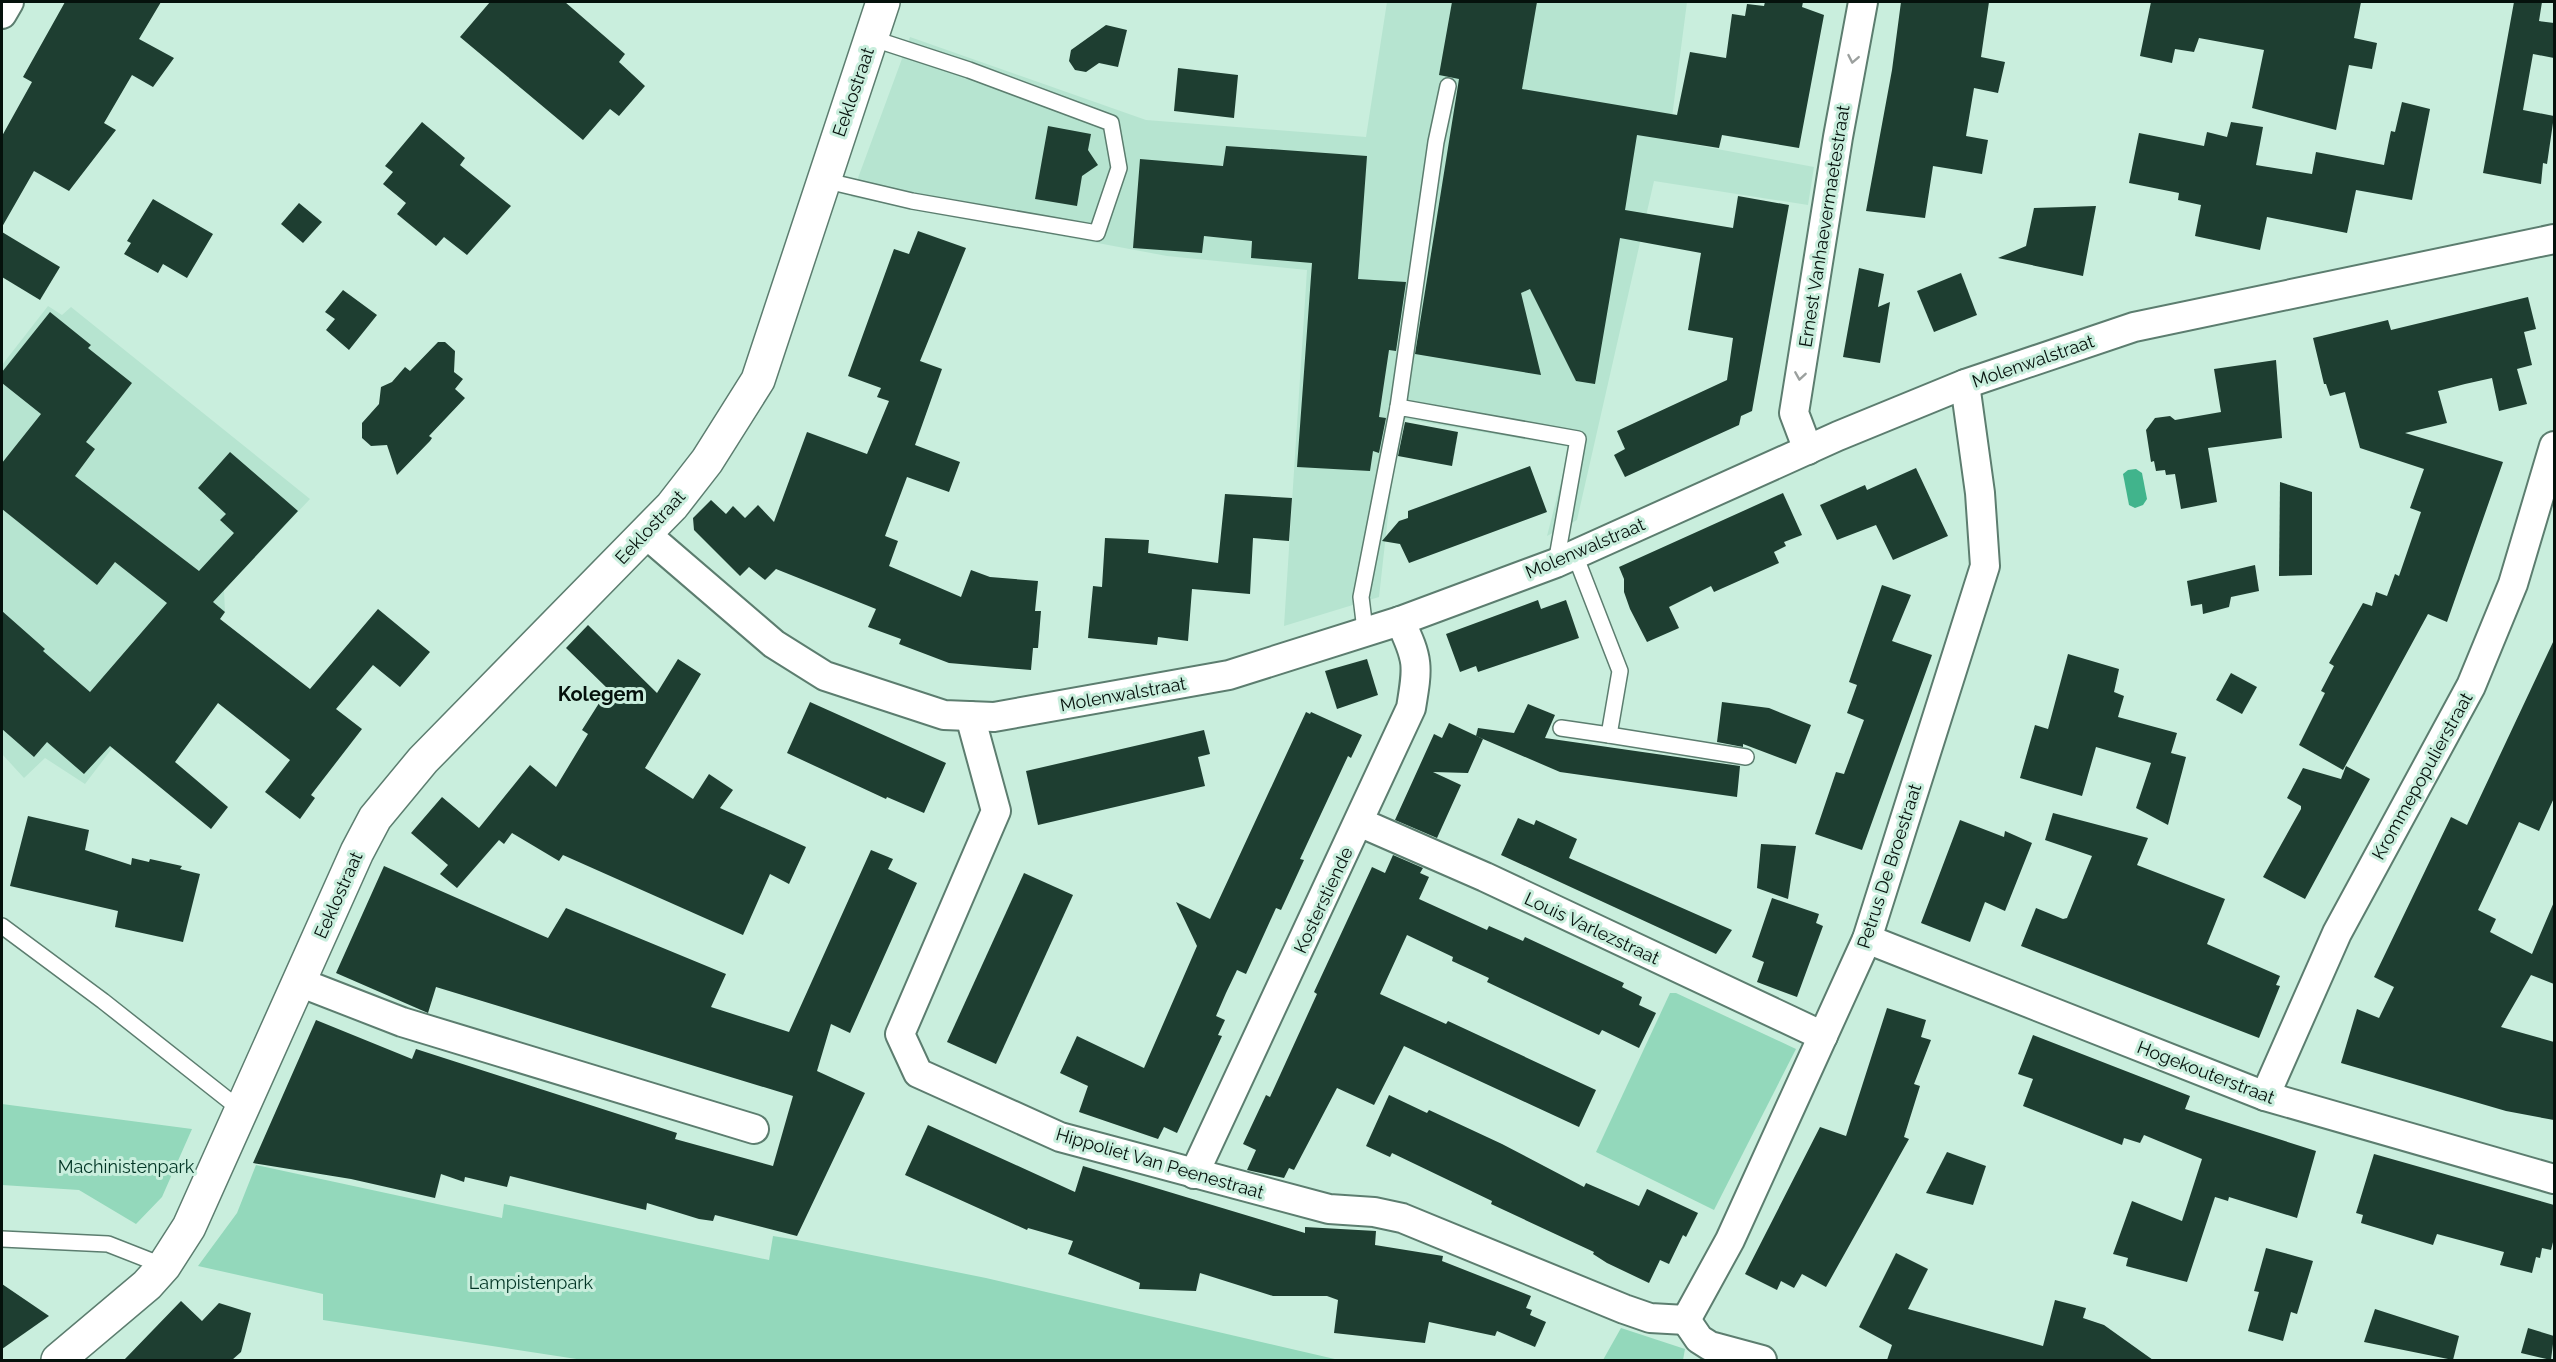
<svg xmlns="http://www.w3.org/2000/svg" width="2556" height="1362" font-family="Raleway,sans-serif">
  <rect width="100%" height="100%" fill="#c9eedd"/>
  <g fill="#b6e4d0">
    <polygon points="1387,2 1687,2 1669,140 1814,167 1808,205 1654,181 1577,520 1547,536 1570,447 1399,418 1379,597 1284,626 1307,270 1167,256 851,197 910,37 1146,120 1366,137"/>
    <polygon points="48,306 62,315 71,307 310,499 224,590 225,612 130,725 85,784 45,758 24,778 2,754 2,365"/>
  </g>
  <g fill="#93d8bb">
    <polygon points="1670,993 1676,993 1796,1049 1714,1210 1596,1152"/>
    <polygon points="2,1104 192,1129 162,1197 136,1224 79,1190 2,1185"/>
    <polygon points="256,1165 502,1218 504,1204 769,1260 773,1236 797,1240 986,1278 1339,1360 583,1360 323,1320 323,1294 198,1266 237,1213"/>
    <polygon points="1621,1328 1685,1349 1683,1360 1603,1360"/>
  </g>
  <polygon fill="#41b48c" points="2136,469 2142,473 2147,499 2143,505 2135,508 2129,505 2123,474 2128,470"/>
  <g fill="#1e3e31">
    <polygon points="65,2 161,2 139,39 174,58 153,87 132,75 104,123 116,130 69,191 34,171 2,227 2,136 32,82 23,77"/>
    <polygon points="490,2 565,2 625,54 619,62 645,86 619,116 610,109 583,140 460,37"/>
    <polygon points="1452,2 1537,2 1522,89 1677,115 1690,52 1726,58 1732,14 1745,16 1747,4 1764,6 1765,2 1803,2 1802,7 1824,15 1799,148 1722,135 1719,148 1637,135 1625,210 1733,228 1738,196 1789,205 1752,411 1741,416 1739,425 1625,477 1614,455 1625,449 1617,431 1727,380 1733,338 1688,330 1701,253 1620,238 1595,384 1576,381 1530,289 1521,293 1541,375 1415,354 1459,79 1439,75"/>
    <polygon points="1901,2 1989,2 1981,57 2005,62 1998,93 1974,88 1966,136 1988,140 1982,174 1933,166 1925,218 1866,211 1892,70"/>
    <polygon points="2151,2 2361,2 2354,38 2377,43 2372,69 2349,65 2336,130 2252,108 2264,50 2199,38 2194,52 2175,49 2172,63 2140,56"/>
    <polygon points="2514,2 2542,2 2539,21 2554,23 2554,58 2533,54 2523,110 2554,116 2547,164 2543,163 2541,184 2483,173"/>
    <polygon points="1106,25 1127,30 1118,67 1099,63 1086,72 1075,70 1069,61 1071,50"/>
    <polygon points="1178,68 1238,75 1234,118 1174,111"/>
    <polygon points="2402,102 2430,109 2412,200 2356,190 2347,233 2267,217 2260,250 2195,236 2201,205 2178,200 2179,193 2129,183 2139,133 2204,146 2207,132 2227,137 2231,122 2263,127 2256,165 2312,174 2316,152 2384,165 2391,131 2395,132"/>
    <polygon points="422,122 465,158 460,165 511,206 467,255 444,237 436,246 397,214 406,203 383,184 393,172 385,166"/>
    <polygon points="1048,126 1091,134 1088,150 1098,165 1082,176 1077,206 1035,199"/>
    <polygon points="1226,146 1367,156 1358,279 1406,282 1396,351 1389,350 1379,417 1386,418 1379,453 1373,451 1370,471 1297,467 1312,263 1251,258 1252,241 1204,236 1202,253 1133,248 1140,159 1223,166"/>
    <polygon points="153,199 213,234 187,278 163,264 158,273 124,254 131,243 127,241"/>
    <polygon points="299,203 322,222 303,243 281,224"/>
    <polygon points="2096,206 2083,276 1998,258 2026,246 2034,208"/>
    <polygon points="918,231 966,248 920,361 942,369 915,445 960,462 949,492 907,477 885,536 898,541 889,566 961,597 971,570 990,577 1038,581 1035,611 1041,611 1038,648 1033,648 1031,670 949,663 899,644 901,639 868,627 876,609 776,569 765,580 749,567 740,576 694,530 693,518 711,500 726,514 733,506 745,518 758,505 774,522 807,432 867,454 889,401 877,397 881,388 848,376 894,249 909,254"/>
    <polygon points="2,232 60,267 40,300 2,277"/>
    <polygon points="1859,268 1884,274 1878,307 1890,302 1880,363 1843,357"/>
    <polygon points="1961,273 1977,315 1934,332 1917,291"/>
    <polygon points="343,290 377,315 349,350 326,330 335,319 325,312"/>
    <polygon points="2528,297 2536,329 2524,332 2532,365 2517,369 2527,404 2499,411 2492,378 2465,384 2438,391 2447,423 2405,433 2503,462 2447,622 2428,614 2343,770 2299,745 2325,693 2321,691 2334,666 2329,663 2363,603 2372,606 2376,592 2387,596 2395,574 2399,576 2421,512 2410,508 2424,469 2360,448 2345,392 2330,396 2326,384 2324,384 2313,338 2388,320 2391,330"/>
    <polygon points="50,312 91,345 88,348 132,383 86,442 95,449 75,476 199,571 234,533 220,520 226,514 198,488 230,452 298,511 213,602 225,612 220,619 310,689 378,609 430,652 400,687 373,665 336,709 362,729 311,795 315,798 300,819 265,792 290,760 218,703 175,762 228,807 211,829 110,746 84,774 47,742 34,757 2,729 2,611 45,649 43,651 90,692 167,603 115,562 97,585 2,509 2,463 41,414 2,383 2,372"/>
    <polygon points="438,342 445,342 455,351 454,372 463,379 455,389 465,398 429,436 432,438 430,441 397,475 387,445 371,446 362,438 362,423 379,404 381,387 392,382 405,367 410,371"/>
    <polygon points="2276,360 2282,438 2208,448 2217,502 2181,509 2175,474 2166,475 2165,470 2156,471 2154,461 2151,462 2146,430 2155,418 2170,416 2175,420 2221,412 2214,369"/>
    <polygon points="1405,422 1458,432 1452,466 1398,456"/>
    <polygon points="1530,466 1547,512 1409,563 1400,544 1382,541 1399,521 1408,518 1408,511"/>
    <polygon points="1916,468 1948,536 1893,560 1876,525 1837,540 1820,505 1865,485 1867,490"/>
    <polygon points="2280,482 2312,492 2312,575 2279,576"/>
    <polygon points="1783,493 1802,535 1784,542 1786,546 1774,552 1779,563 1714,592 1711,586 1669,607 1679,628 1647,642 1630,609 1624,592 1624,579 1619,567"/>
    <polygon points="1225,494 1292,498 1289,541 1253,538 1250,594 1192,589 1188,641 1158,637 1157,645 1088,638 1093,586 1102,587 1105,538 1149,540 1148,553 1218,563"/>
    <polygon points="2255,565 2259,591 2231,597 2229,607 2203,614 2202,604 2191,606 2187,581"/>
    <polygon points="1882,585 1911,595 1892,641 1932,655 1862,850 1815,834 1836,772 1844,774 1864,720 1847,713 1857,685 1849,682"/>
    <polygon points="1538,600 1541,609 1566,600 1579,638 1478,672 1476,666 1460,672 1446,634"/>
    <polygon points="588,625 657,693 678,659 701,674 645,768 693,799 709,774 733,790 720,808 806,847 789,884 770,874 743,935 563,855 559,861 512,833 504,844 499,840 457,888 440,874 448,865 411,833 442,797 479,828 530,765 556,787 588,734 582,730 608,689 566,648"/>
    <polygon points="2554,640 2554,798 2539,831 2519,822 2478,910 2496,919 2490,932 2532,954 2554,902 2554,984 2531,975 2501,1027 2554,1042 2554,1120 2506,1111 2341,1063 2357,1009 2379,1018 2394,987 2374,977 2451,817 2467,825"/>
    <polygon points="2068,654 2119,669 2114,692 2124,696 2118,717 2177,733 2171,753 2186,757 2168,825 2136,808 2151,763 2096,747 2082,796 2020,778 2035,725 2048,729"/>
    <polygon points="1367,659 1378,695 1337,709 1325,671"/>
    <polygon points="2231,673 2257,687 2242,714 2216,700"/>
    <polygon points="810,702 946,763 924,813 887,797 886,799 787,753"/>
    <polygon points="1722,702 1769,708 1811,725 1796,764 1743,744 1743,747 1717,742"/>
    <polygon points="1528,704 1555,715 1545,738 1740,766 1737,797 1560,772 1476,736 1478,728 1514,733"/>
    <polygon points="1306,712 1310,714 1311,712 1362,735 1351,758 1348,756 1300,859 1304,860 1281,910 1276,908 1246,974 1237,970 1226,993 1216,1016 1225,1020 1218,1035 1222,1036 1177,1133 1164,1127 1158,1139 1079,1112 1088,1086 1060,1073 1077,1036 1144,1068 1197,946 1176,902 1210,919"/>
    <polygon points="1449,723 1483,739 1468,773 1433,772 1461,785 1437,838 1395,820 1434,734 1442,738"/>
    <polygon points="1204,730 1210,754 1198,757 1205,786 1038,825 1026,771"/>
    <polygon points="2346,766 2370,779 2305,899 2263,877 2301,809 2301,806 2287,798 2303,768 2341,779"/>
    <polygon points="2053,813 2148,838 2137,865 2225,899 2207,944 2280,976 2276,985 2280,986 2259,1038 2021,946 2036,908 2063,919 2067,918 2092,856 2045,840"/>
    <polygon points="28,816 89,830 85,850 131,865 132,858 149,862 150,859 182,866 180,869 200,874 183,942 115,927 118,911 10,886"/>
    <polygon points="1518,818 1534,825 1536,820 1577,839 1569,858 1732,930 1716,954 1501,855"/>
    <polygon points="1960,820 2004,837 2005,831 2032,843 2005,911 1985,902 1970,942 1921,923"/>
    <polygon points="1761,844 1796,846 1788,899 1757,888"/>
    <polygon points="871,850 893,859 888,869 917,883 850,1033 831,1024 817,1071 865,1093 797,1236 715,1215 713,1221 699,1219 647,1203 646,1210 510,1176 507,1187 465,1177 464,1182 441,1174 435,1198 351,1179 253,1163 316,1020 412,1059 416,1049 677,1133 675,1139 773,1166 793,1096 436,987 428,1013 336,973 384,866 548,938 566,908 726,974 711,1007 789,1032"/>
    <polygon points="1393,855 1423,868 1420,873 1429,877 1419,899 1487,930 1489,926 1523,941 1525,937 1624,983 1622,987 1642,997 1639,1005 1656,1013 1639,1048 1602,1030 1599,1035 1487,982 1489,978 1452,961 1453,957 1407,935 1380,994 1446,1024 1448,1021 1596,1090 1579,1127 1404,1046 1374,1105 1337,1088 1294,1170 1289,1168 1284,1178 1247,1170 1256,1150 1243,1144 1266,1095 1270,1097 1317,994 1314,992 1372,867 1385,873"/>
    <polygon points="1024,873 1073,895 996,1064 947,1042"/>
    <polygon points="1772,898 1819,914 1816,923 1823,926 1797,997 1757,982 1764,962 1752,957"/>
    <polygon points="1887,1008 1926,1020 1921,1037 1931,1040 1914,1084 1920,1086 1904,1137 1909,1139 1826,1287 1802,1274 1794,1288 1781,1281 1777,1290 1745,1274 1820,1127 1846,1136"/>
    <polygon points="2033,1035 2190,1096 2185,1109 2316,1151 2297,1218 2229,1197 2228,1201 2215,1197 2187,1282 2126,1266 2128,1258 2113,1254 2132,1201 2182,1221 2202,1159 2144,1135 2140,1143 2124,1138 2122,1145 2023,1106 2033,1079 2018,1074"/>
    <polygon points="1389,1095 1427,1113 1429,1110 1502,1144 1584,1187 1586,1183 1639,1206 1647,1189 1698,1213 1686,1237 1683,1235 1669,1264 1660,1260 1649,1283 1607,1263 1593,1254 1594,1252 1491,1204 1492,1201 1392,1153 1390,1157 1366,1146"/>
    <polygon points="928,1125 1075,1192 1083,1166 1305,1233 1305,1227 1376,1231 1375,1245 1443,1256 1442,1261 1531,1296 1526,1308 1532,1310 1530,1315 1546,1322 1535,1347 1497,1331 1495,1336 1429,1322 1425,1343 1334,1333 1338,1300 1327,1296 1273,1296 1200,1273 1196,1291 1139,1289 1140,1283 1068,1254 1073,1241 1028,1228 1027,1230 905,1175"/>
    <polygon points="1947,1152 1986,1166 1973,1205 1926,1193"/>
    <polygon points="2374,1154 2554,1205 2554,1238 2551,1250 2542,1248 2540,1258 2536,1257 2532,1273 2500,1265 2504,1252 2437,1234 2433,1245 2361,1223 2363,1215 2356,1213"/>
    <polygon points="2266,1248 2313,1261 2297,1314 2291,1312 2283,1341 2248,1331 2259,1292 2254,1291"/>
    <polygon points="1896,1253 1928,1269 1908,1309 2043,1346 2055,1300 2086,1308 2083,1318 2104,1325 2153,1360 1887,1360 1892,1345 1859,1327"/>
    <polygon points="2,1284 49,1316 2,1349"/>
    <polygon points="181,1301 202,1321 219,1303 251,1313 241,1352 232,1360 124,1360"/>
    <polygon points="2375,1309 2459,1336 2453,1360 2364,1342"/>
    <polygon points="2528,1328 2554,1336 2551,1360 2521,1353"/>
  </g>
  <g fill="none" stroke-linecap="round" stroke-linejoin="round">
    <defs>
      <g id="service">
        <polyline points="823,180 912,201 1097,233 1119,168 1111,123 969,70 871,38"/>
        <polyline points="1398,407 1436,142 1448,86"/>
        <polyline points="1575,555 1620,671 1609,735 1746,757"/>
        <polyline points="1365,630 1361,597 1398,407 1578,439 1556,563"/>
        <polyline points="1561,728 1609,735"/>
        <polyline points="2,926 103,1001 241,1110"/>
        <polyline points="2,1239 108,1244 164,1266"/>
      </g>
      <g id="minor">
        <polyline points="2,14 9,2"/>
        <polyline points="1808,450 1794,413 1838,137 1863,2"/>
        <polyline points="646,534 774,644 825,676 944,715 994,717 1229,675 1400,621 1556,563 1838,436 1965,384 2134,327 2554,239"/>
        <polyline points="970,716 996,811 900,1034 918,1073 1060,1137 1329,1209 1374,1212 1402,1218 1624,1309 1650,1318 1686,1320"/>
        <polyline points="1359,822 1485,877 1823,1036"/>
        <polyline points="1867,939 2265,1096 2554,1179"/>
        <polyline points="299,982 402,1022 754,1129"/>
        <polyline points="2265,1096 2337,933 2471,686 2513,584 2554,446"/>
        <path d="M 1194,1174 L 1411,708 C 1418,666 1419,660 1400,621"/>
        <polyline points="1686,1320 1730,1240 1867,939 1985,566 1980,493 1965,384"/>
        <polyline points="1686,1320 1699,1339 1710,1346 1762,1360"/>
      </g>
      <polyline id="tertiary" points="58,1360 147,1285 164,1266 189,1227 357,852 375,818 423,760 672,506 707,461 758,380 883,2"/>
    </defs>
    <use href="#service" stroke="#5c7d6f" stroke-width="18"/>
    <use href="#minor" stroke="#5c7d6f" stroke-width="32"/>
    <use href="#tertiary" stroke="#5c7d6f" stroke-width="36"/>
    <use href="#service" stroke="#fff" stroke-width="15"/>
    <use href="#minor" stroke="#fff" stroke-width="28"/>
    <use href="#tertiary" stroke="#fff" stroke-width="33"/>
  </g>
  <defs><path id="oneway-chevron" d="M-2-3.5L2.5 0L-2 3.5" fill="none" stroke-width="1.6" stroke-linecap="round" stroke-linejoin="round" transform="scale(1.5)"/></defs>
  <g stroke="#9ba09e">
    <use href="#oneway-chevron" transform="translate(1853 59) rotate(101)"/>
    <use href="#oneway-chevron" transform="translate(1800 376) rotate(99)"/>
  </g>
  <g text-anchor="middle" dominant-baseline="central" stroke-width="6" stroke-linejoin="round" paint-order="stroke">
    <g font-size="18" fill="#05110c" stroke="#c9eedd">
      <text transform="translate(853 92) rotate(-71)">Eeklostraat</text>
      <text transform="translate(1824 226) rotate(-81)">Ernest Vanhaevermaetestraat</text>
      <text transform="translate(2033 361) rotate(-19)">Molenwalstraat</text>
      <text transform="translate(650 527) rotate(-47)">Eeklostraat</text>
      <text transform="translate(1585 548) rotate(-23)">Molenwalstraat</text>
      <text transform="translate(1123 694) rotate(-10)">Molenwalstraat</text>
      <text transform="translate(2422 776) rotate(-61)">Krommepopulierstraat</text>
      <text transform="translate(1889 866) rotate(-72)">Petrus De Broestraat</text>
      <text transform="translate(338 895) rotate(-66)">Eeklostraat</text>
      <text transform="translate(1323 900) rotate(-65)">Kosterstiende</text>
      <text transform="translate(1592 928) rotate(25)">Louis Varlezstraat</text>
      <text transform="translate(2206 1072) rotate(21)">Hogekouterstraat</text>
      <text transform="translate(1160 1163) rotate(16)">Hippoliet Van Peenestraat</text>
    </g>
    <g font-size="18" fill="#003424" stroke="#c9eedd">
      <text x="126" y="1166">Machinistenpark</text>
      <text x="531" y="1282">Lampistenpark</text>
    </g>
    <g font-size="20" font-weight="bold" fill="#05110c" stroke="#c9eedd">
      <text x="601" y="694">Kolegem</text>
    </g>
  </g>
  <rect width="2556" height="1362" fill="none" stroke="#05110c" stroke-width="6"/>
</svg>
